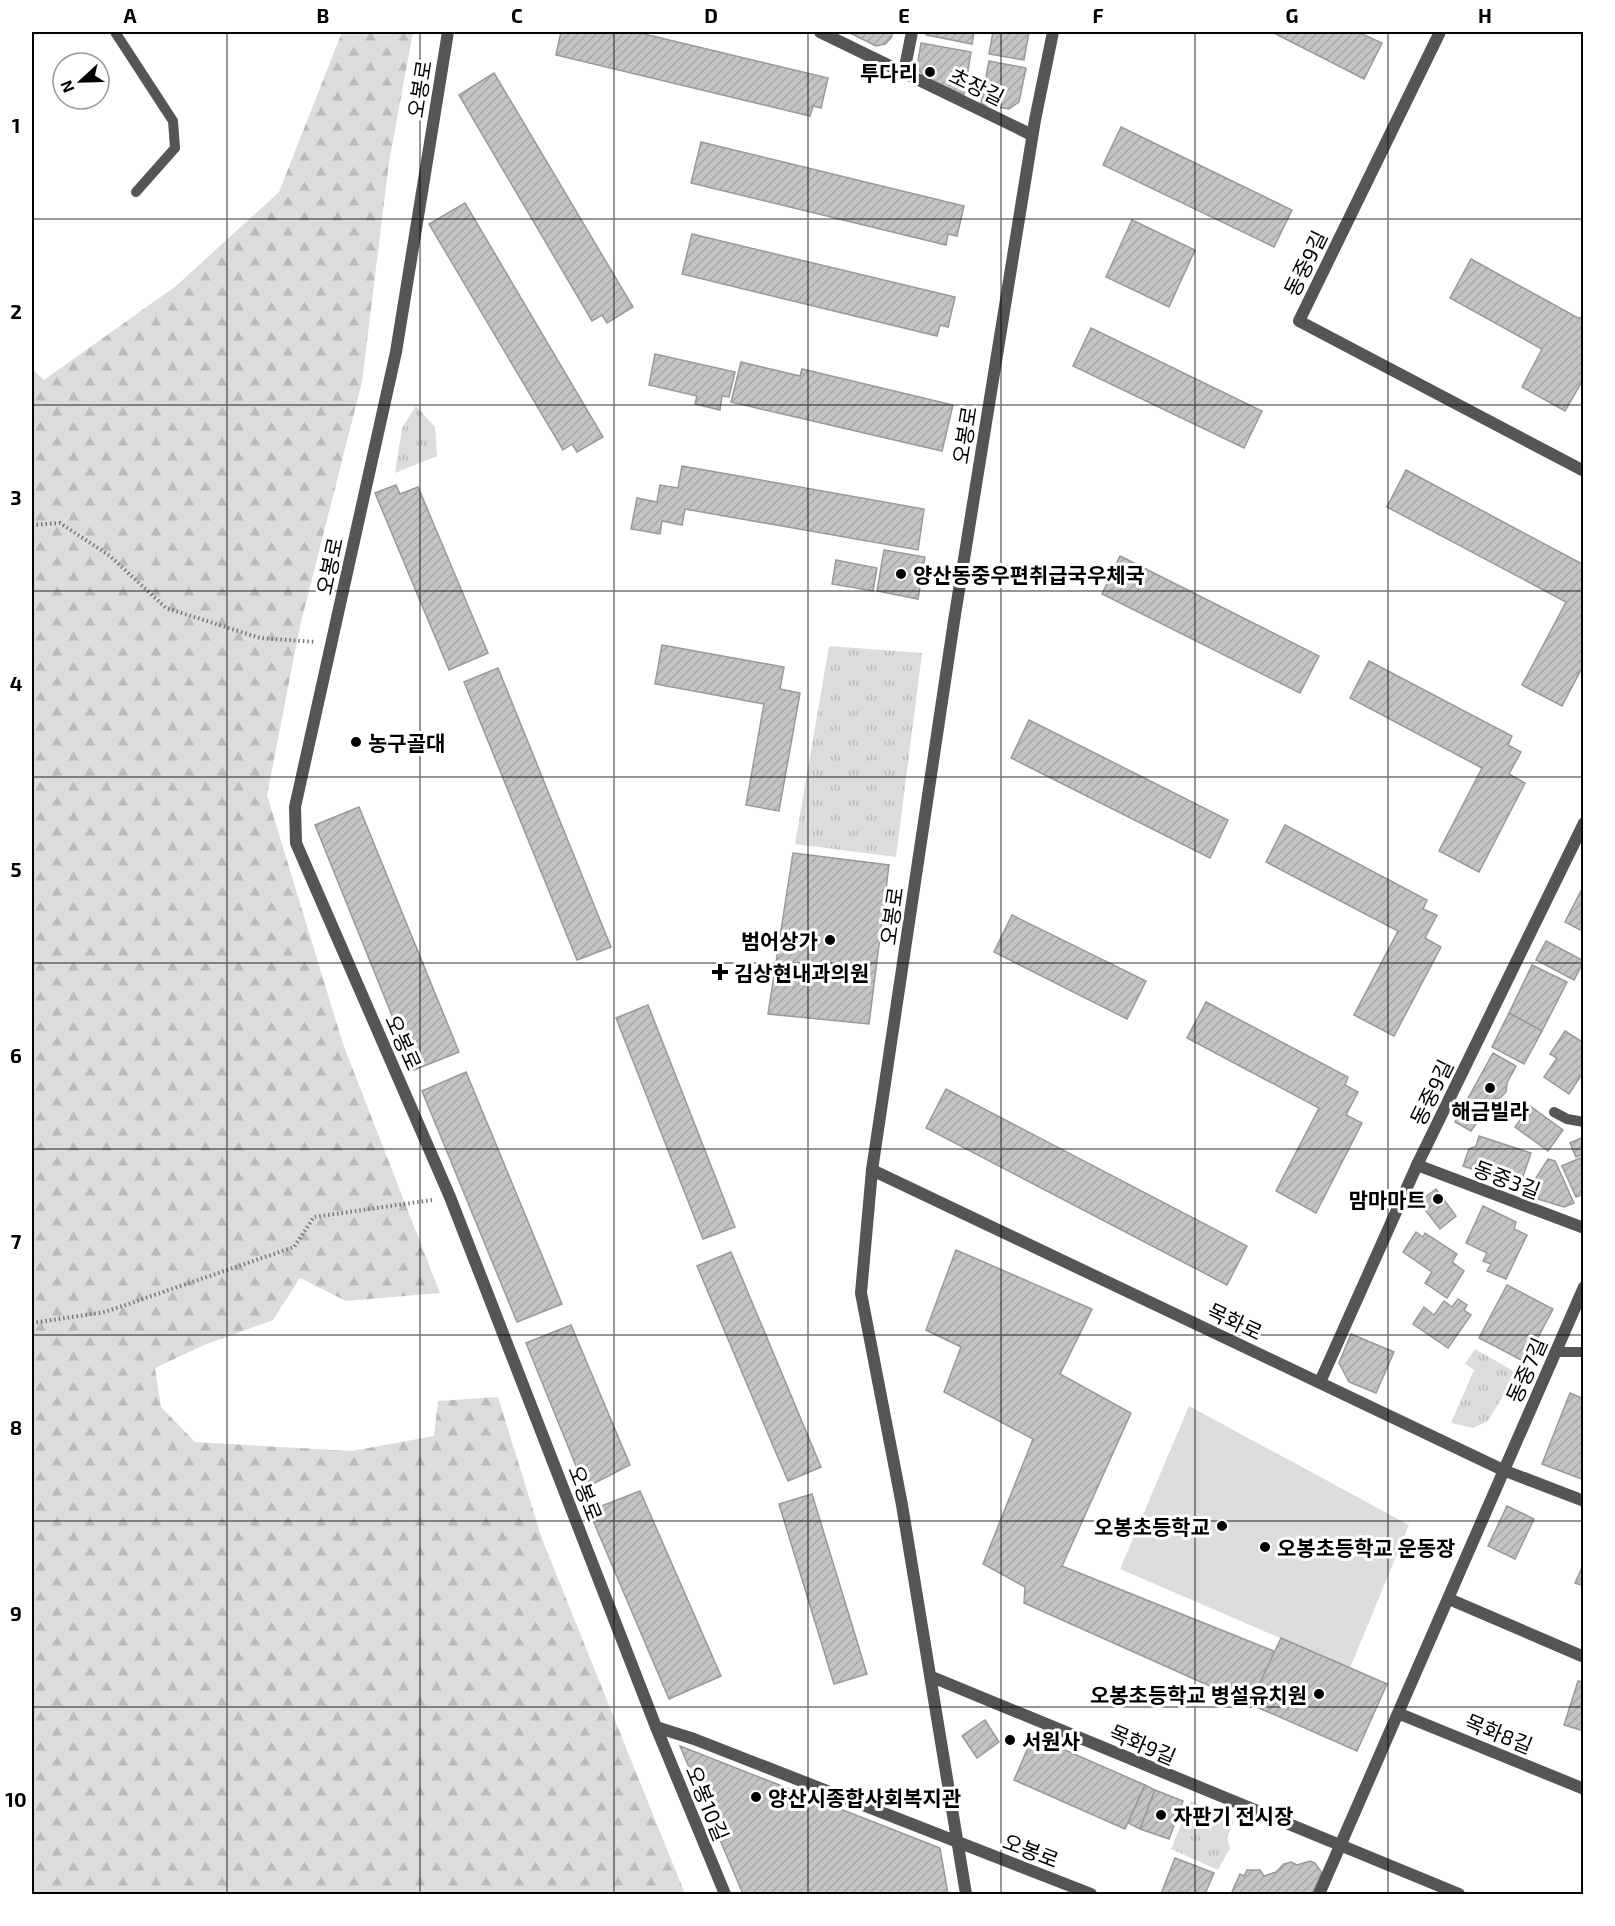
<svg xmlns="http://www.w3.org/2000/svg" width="1615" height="1926" font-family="'Exo 2','Noto Sans KR',sans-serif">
  <defs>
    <pattern id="grass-tufts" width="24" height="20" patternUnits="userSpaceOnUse" patternTransform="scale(1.5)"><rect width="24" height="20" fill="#dcdcdc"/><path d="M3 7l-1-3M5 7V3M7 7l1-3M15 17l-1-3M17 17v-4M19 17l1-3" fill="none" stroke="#bbb"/></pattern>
    <pattern id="forest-firs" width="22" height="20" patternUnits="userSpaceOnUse" patternTransform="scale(1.5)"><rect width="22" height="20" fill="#dcdcdc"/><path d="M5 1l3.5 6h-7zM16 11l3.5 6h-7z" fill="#bbb"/></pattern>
    <pattern id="building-hatch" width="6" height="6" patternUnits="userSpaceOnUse" patternTransform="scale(1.5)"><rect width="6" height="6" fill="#c4c4c4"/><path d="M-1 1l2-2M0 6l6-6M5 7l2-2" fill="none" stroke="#a7a7a7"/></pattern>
  </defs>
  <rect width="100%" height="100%" fill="#fff"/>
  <g fill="url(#grass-tufts)">
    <polygon points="416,406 435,427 437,456 395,473 402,428"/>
    <polygon points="829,646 922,653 896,857 795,844"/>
    <polygon points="1475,1349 1517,1373 1488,1421 1473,1428 1451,1423 1474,1370 1465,1364"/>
    <polygon points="1191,1801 1234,1821 1227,1838 1230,1848 1218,1870 1171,1849"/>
  </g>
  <polygon fill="url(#forest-firs)" points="342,32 413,32 389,162 362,382 300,626 267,795 343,1044 440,1293 346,1301 300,1278 273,1320 204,1345 155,1368 161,1407 195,1442 352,1451 434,1436 438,1401 498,1397 542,1539 685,1894 32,1894 32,369 44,380 176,286 279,192"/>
  <polygon fill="#dcdcdc" points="1189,1406 1409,1525 1350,1668 1120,1569"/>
  <g fill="url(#building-hatch)" stroke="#999" stroke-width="1.5">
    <polygon points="561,32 636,32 828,78 821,108 813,106 810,116 556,55"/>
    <polygon points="848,32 893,32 891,38 885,44 876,46"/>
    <polygon points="926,32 974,32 972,44 926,35"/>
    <polygon points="993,32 1029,32 1024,60 989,54"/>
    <polygon points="1272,32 1358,32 1382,43 1364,79"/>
    <polygon points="921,43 971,52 964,95 924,77 917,67"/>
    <polygon points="989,61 1026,68 1019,102 1009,109 981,104"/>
    <polygon points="494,73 633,307 607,323 602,315 592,321 459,95"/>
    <polygon points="1121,127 1292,210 1274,247 1103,165"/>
    <polygon points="701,142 964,206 957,236 948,234 946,245 691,183"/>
    <polygon points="465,203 603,437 577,452 572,444 563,450 429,224"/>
    <polygon points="1132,220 1195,250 1169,307 1106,277"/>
    <polygon points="692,234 955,297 948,327 940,325 937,336 682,274"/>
    <polygon points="1471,259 1578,318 1584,317 1584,378 1565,411 1522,387 1542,349 1450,298"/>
    <polygon points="1091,328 1262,411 1244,448 1073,366"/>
    <polygon points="655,354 735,372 729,397 722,396 720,410 695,404 697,396 649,385"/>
    <polygon points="741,362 800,376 802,369 953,405 942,451 731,402"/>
    <polygon points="682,466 924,509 918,550 685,509 682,525 662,521 660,534 631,529 637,498 657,502 660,485 678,488"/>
    <polygon points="1406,470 1584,565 1584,664 1562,706 1522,685 1566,602 1387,507"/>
    <polygon points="396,485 400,494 418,487 488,653 449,670 375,493"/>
    <polygon points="884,550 925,557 918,599 877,591"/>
    <polygon points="1120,556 1319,656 1300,693 1102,594"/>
    <polygon points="836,560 877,568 873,591 832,584"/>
    <polygon points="662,645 784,667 780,689 800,693 779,811 746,805 764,704 655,684"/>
    <polygon points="1369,661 1512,736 1508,745 1521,752 1509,774 1525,783 1479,872 1439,851 1482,768 1350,698"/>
    <polygon points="498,668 611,947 577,960 464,682"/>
    <polygon points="1029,720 1228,820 1210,858 1011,758"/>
    <polygon points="359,807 459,1052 414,1070 315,825"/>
    <polygon points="1285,825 1427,900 1423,909 1437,915 1425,938 1441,947 1394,1036 1354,1015 1398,931 1266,862"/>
    <polygon points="793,853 889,865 869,1024 768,1014"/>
    <polygon points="1584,885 1584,932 1565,922"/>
    <polygon points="1012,915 1146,981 1127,1019 994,952"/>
    <polygon points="1546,941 1584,961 1574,980 1536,960"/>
    <polygon points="1532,965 1567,982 1542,1031 1509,1013"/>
    <polygon points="1206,1002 1348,1077 1345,1085 1358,1092 1346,1115 1362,1123 1316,1213 1276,1191 1319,1108 1187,1038"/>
    <polygon points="648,1005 735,1227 703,1239 616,1018"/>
    <polygon points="1509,1013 1542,1031 1524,1064 1492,1047"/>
    <polygon points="1565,1031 1584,1043 1584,1071 1569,1094 1544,1077 1557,1058 1550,1054"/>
    <polygon points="1493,1053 1516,1066 1507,1083 1506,1092 1500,1098 1493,1099 1471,1131 1455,1122"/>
    <polygon points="466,1072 562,1304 517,1322 422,1091"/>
    <polygon points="946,1089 1247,1246 1227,1285 926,1128"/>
    <polygon points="1530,1106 1563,1130 1548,1151 1515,1127"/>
    <polygon points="1479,1136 1531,1153 1520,1185 1463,1166 1469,1149 1476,1146"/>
    <polygon points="1584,1137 1584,1154 1576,1157 1570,1143"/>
    <polygon points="1580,1158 1584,1165 1584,1194 1576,1197 1562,1166"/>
    <polygon points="1548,1159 1555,1161 1574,1203 1564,1207 1525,1195"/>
    <polygon points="1436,1189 1456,1216 1440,1229 1419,1202"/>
    <polygon points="1483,1206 1516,1222 1514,1229 1527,1235 1506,1279 1487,1271 1491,1264 1483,1261 1487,1253 1466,1243"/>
    <polygon points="1416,1232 1423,1237 1425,1233 1457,1254 1452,1262 1464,1271 1447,1298 1425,1283 1432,1272 1403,1252"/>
    <polygon points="956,1250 1092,1309 1060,1374 1131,1413 1062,1566 1276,1652 1250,1704 1024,1603 1025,1587 983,1564 1033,1439 944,1392 961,1347 926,1330"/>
    <polygon points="731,1252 821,1467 788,1481 697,1266"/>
    <polygon points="1507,1285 1553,1309 1525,1362 1479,1338"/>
    <polygon points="1458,1299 1467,1305 1464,1310 1471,1315 1448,1348 1413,1324 1424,1307 1434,1315 1444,1301 1452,1307"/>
    <polygon points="571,1325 630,1465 585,1488 526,1343"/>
    <polygon points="1351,1334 1394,1352 1376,1393 1349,1382 1339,1363"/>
    <polygon points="1570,1393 1584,1399 1584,1480 1542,1464"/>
    <polygon points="640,1491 721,1676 669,1699 589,1511"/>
    <polygon points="812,1494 867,1674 834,1684 779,1504"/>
    <polygon points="1507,1506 1534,1519 1515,1559 1488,1546"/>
    <polygon points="1584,1563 1584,1586 1575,1583"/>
    <polygon points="1281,1638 1387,1684 1357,1751 1250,1704"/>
    <polygon points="1578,1681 1584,1682 1584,1731 1564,1725"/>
    <polygon points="985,1720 999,1742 977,1758 962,1736"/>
    <polygon points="1033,1736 1145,1785 1125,1829 1014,1780"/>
    <polygon points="680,1746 940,1848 948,1894 743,1894"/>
    <polygon points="1145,1785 1155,1790 1140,1829 1128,1823"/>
    <polygon points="1155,1790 1183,1801 1169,1839 1140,1829"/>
    <polygon points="1175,1858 1214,1873 1205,1894 1180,1892 1179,1894 1161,1894"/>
    <polygon points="1310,1861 1315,1863 1322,1873 1312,1894 1231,1894 1240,1874 1244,1876 1247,1870 1260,1870 1264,1876 1276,1872 1284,1864 1291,1862 1297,1865"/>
  </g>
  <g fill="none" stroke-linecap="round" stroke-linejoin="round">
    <g stroke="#777" stroke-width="4" stroke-dasharray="1.5 3" stroke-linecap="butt">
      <polyline points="32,525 60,523 110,556 166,608 260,638 316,642"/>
      <polyline points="32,1323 105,1312 294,1247 314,1217 432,1200"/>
    </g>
    <g stroke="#555" stroke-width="10">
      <polyline points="115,32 173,121 175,148 136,192"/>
      <polyline points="1554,1112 1567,1119 1584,1122"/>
      <polyline points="1555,1352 1584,1352"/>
    </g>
    <g stroke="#555" stroke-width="12">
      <polyline points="448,32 396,352 295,807 296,843 450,1197 656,1727 725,1894"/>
      <polyline points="820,32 1032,135"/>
      <polyline points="1440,32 1299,321 1584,471"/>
      <polyline points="904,72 912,32"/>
      <polyline points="1417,1165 1584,1228"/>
      <polyline points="872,1170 1503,1470 1584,1501"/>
      <polyline points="1320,1382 1417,1165 1584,823"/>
      <polyline points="1449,1599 1584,1657"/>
      <polyline points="932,1677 1459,1894"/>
      <polyline points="1400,1714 1584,1789"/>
      <polyline points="656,1727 694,1739 1091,1894"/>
      <polyline points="966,1894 902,1505 861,1293 872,1170 954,621 1035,120 1053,32"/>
      <polyline points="1319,1894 1584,1287"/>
    </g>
  </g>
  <path fill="none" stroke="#000" stroke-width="1.5" stroke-opacity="0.55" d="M 227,32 L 227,1894M 420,32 L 420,1894M 614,32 L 614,1894M 808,32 L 808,1894M 1001,32 L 1001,1894M 1195,32 L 1195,1894M 1388,32 L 1388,1894M 32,219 L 1584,219M 32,405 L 1584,405M 32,591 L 1584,591M 32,777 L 1584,777M 32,963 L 1584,963M 32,1149 L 1584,1149M 32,1335 L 1584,1335M 32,1521 L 1584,1521M 32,1707 L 1584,1707"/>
  <g fill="#000" stroke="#fff" stroke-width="2">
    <circle cx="930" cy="72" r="6"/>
    <circle cx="901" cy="574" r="6"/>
    <circle cx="356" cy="742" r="6"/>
    <circle cx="830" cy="940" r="6"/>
    <path d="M717 963h6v6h6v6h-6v6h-6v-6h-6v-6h6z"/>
    <circle cx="1490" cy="1088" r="6"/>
    <circle cx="1438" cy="1199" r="6"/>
    <circle cx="1222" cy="1526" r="6"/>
    <circle cx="1265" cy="1547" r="6"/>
    <circle cx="1319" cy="1694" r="6"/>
    <circle cx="1010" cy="1740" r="6"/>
    <circle cx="756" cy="1797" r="6"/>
    <circle cx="1161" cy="1815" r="6"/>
  </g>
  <g text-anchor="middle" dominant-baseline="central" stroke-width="6" stroke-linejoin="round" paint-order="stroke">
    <g font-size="21" font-weight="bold" fill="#000" stroke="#fff" text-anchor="start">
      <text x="918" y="72" text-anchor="end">투다리</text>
      <text x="913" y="574">양산동중우편취급국우체국</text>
      <text x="368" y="742">농구골대</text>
      <text x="818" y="940" text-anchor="end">범어상가</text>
      <text x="734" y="972">김상현내과의원</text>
      <text x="1490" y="1110" text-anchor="middle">해금빌라</text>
      <text x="1426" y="1199" text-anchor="end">맘마마트</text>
      <text x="1210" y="1526" text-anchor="end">오봉초등학교</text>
      <text x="1277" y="1547">오봉초등학교 운동장</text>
      <text x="1307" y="1694" text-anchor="end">오봉초등학교 병설유치원</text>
      <text x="1022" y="1740">서원사</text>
      <text x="768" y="1797">양산시종합사회복지관</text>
      <text x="1173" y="1815">자판기 전시장</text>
    </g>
    <g font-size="21" fill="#000" stroke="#fff">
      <text transform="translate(977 86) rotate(26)">초장길</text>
      <text transform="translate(419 89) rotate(-81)">오봉로</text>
      <text transform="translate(1305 263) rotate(-64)">동중9길</text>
      <text transform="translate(964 435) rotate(-81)">오봉로</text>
      <text transform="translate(329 566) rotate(-78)">오봉로</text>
      <text transform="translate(891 916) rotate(-82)">오봉로</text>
      <text transform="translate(404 1042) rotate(66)">오봉로</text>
      <text transform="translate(1431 1092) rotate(-64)">동중9길</text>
      <text transform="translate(1507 1179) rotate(21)">동중3길</text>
      <text transform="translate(1235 1321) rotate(25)">목화로</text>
      <text transform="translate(1526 1370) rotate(-66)">동중7길</text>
      <text transform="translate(586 1493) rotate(69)">오봉로</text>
      <text transform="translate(1499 1733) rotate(22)">목화8길</text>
      <text transform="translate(1143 1744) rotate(23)">목화9길</text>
      <text transform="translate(708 1803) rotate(68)">오봉10길</text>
      <text transform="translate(1031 1850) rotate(21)">오봉로</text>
    </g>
  </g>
  <rect width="1615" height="1926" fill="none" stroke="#ffffff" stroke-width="66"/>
  <g transform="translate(81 81) rotate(248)"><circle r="28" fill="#ffffff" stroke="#999999" stroke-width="1.5"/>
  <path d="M0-4.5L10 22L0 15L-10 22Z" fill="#000000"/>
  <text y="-9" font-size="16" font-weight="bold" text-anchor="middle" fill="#000000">N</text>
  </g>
  <rect x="33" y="33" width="1549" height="1860" fill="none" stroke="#000" stroke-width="2"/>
  <g font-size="20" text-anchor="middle" font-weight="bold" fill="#000">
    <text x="130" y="23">A</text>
    <text x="323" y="23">B</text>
    <text x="517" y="23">C</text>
    <text x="711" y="23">D</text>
    <text x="904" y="23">E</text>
    <text x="1098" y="23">F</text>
    <text x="1292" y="23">G</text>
    <text x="1485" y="23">H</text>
    <text x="16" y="133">1</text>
    <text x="16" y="319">2</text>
    <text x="16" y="505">3</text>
    <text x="16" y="691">4</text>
    <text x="16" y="877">5</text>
    <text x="16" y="1063">6</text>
    <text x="16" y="1249">7</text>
    <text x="16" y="1435">8</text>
    <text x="16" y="1621">9</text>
    <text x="16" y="1807">10</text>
  </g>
</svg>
